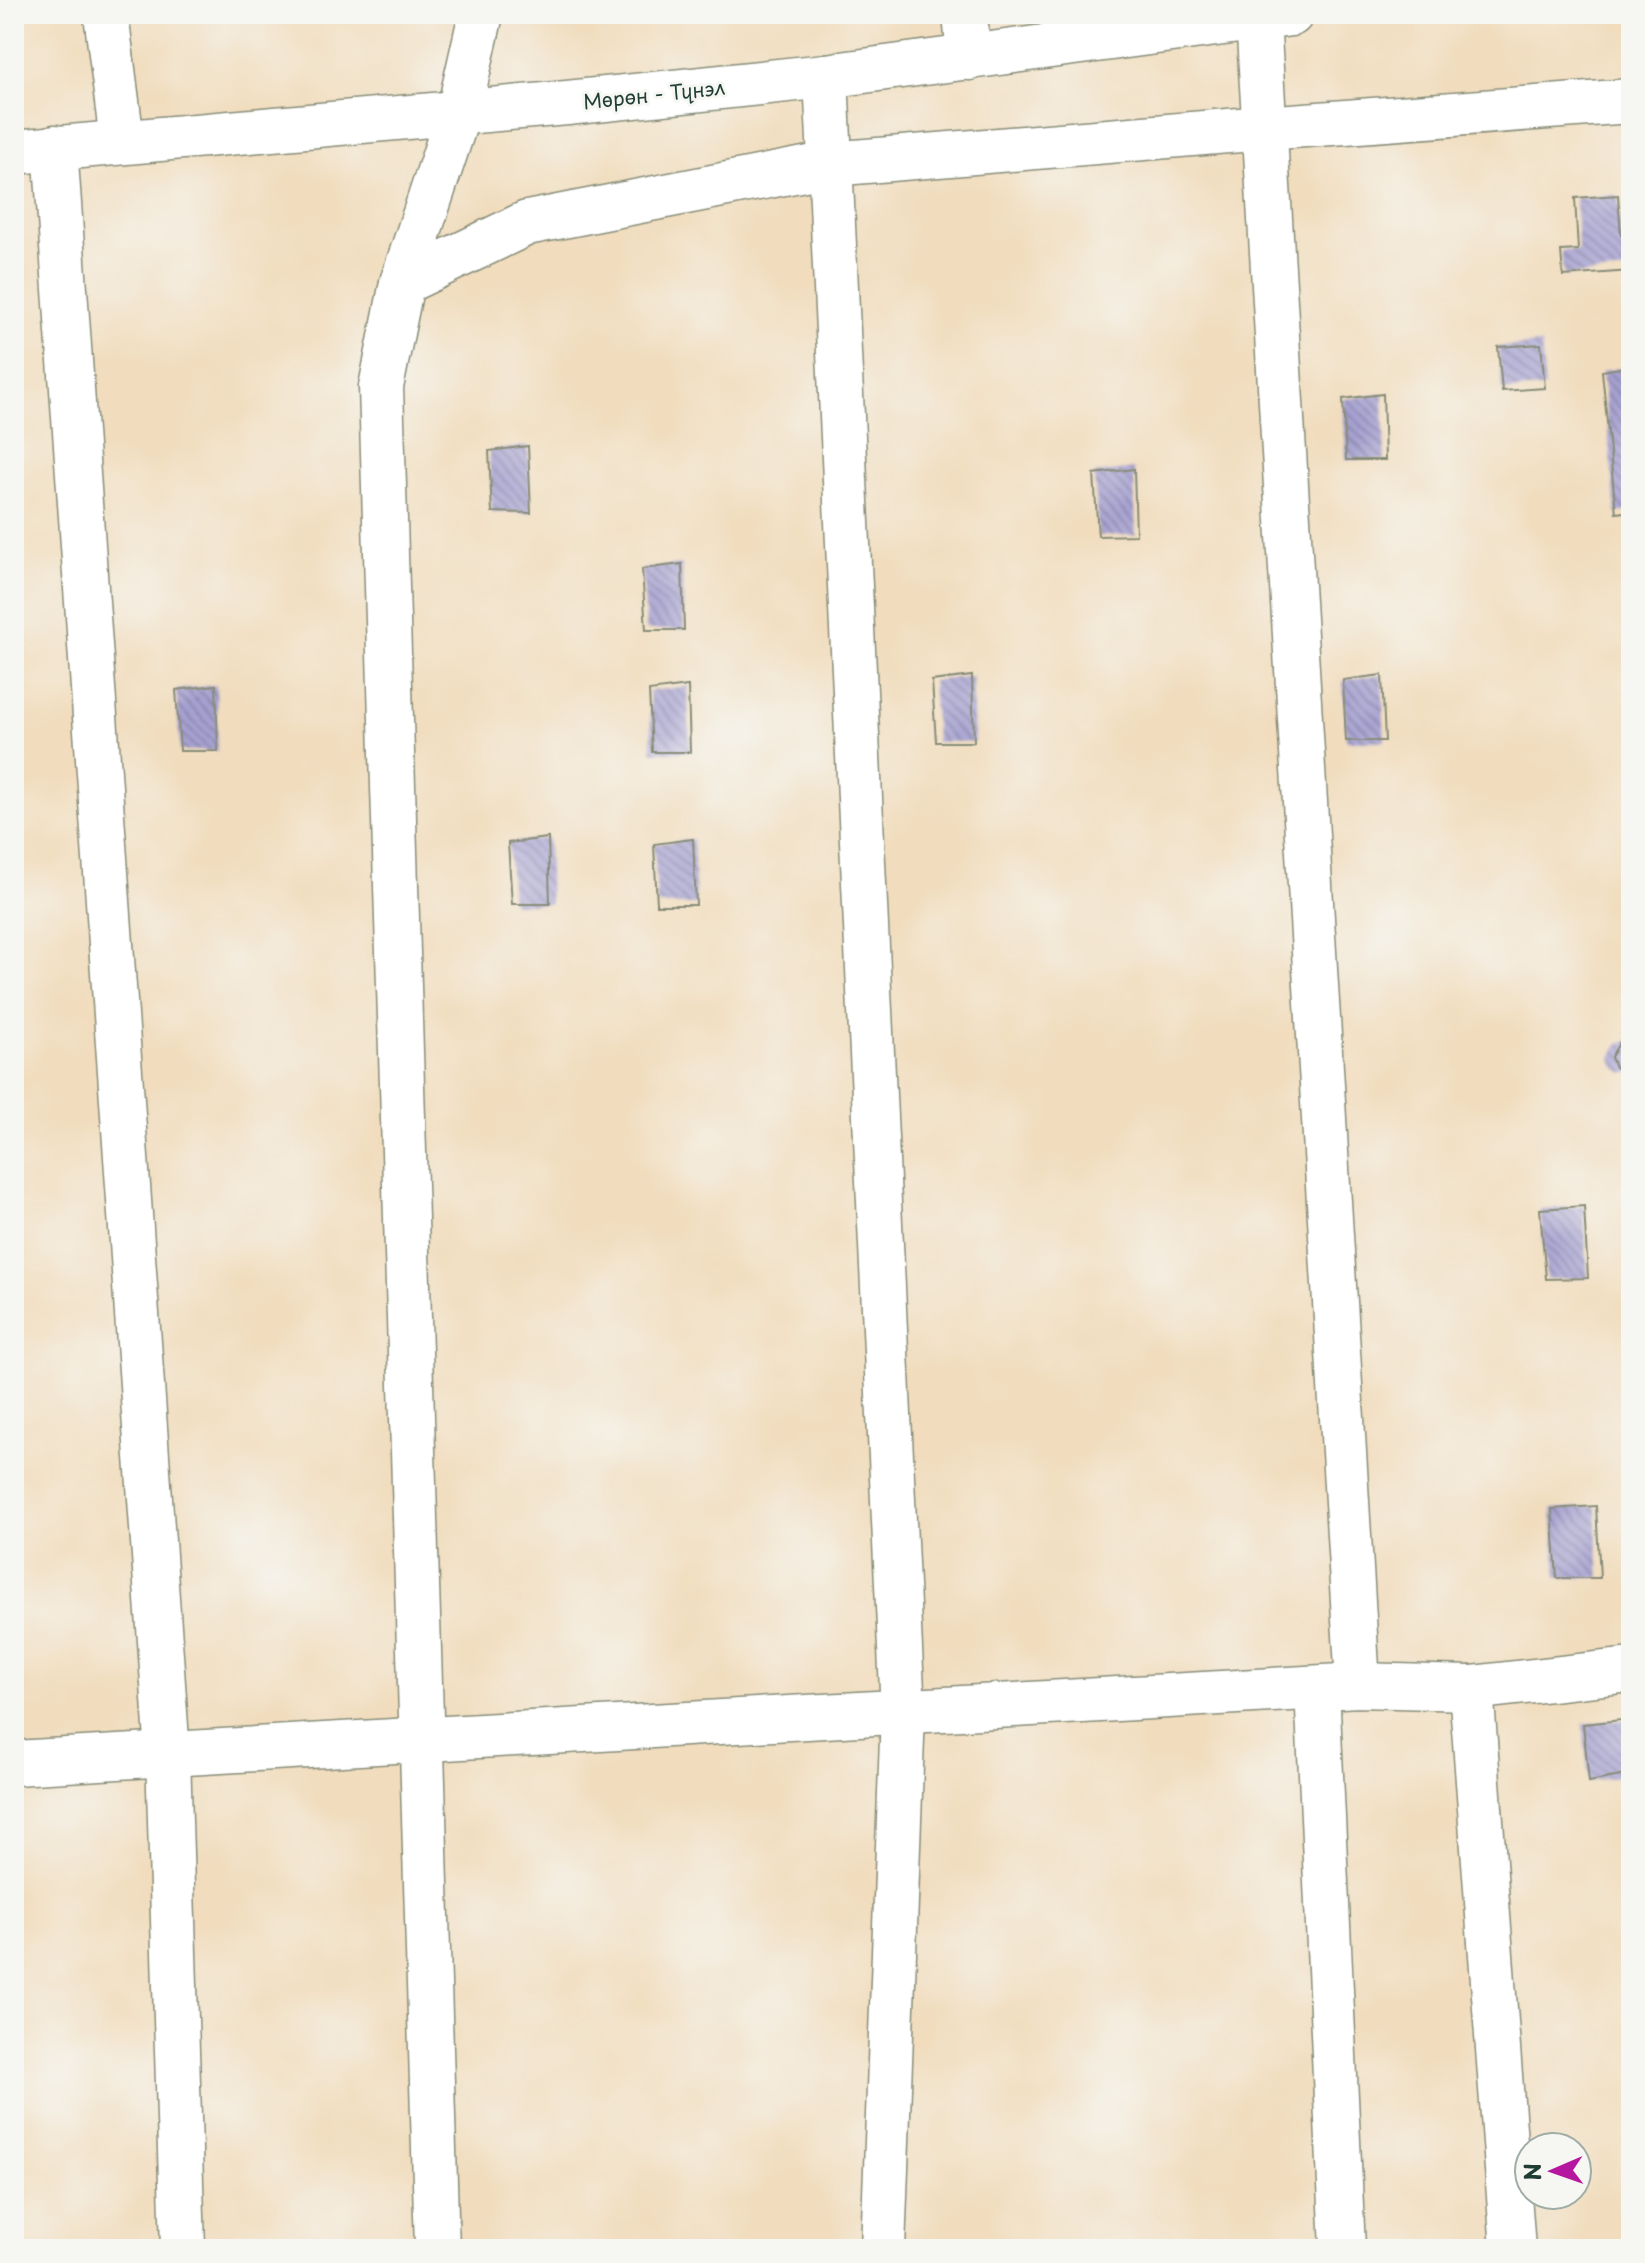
<svg xmlns="http://www.w3.org/2000/svg" width="1645" height="2263" font-family="'Playpen Sans',sans-serif">
  <defs>
    <pattern id="building-back-hatch" width="6" height="6" patternUnits="userSpaceOnUse" patternTransform="scale(2)"><rect width="6" height="6" fill="#a6a0d0"/><path d="M-1 5l2 2M0 0l6 6M5-1l2 2" fill="none" stroke="#8784aa"/></pattern>
  </defs>
  <rect width="100%" height="100%" fill="#f6f6f2"/>
  <filter id="ink" filterUnits="userSpaceOnUse"><feTurbulence type="fractalNoise" baseFrequency=".0125" numOctaves="2"/><feDisplacementMap in="SourceGraphic" scale="16" xChannelSelector="R" yChannelSelector="G"/><feConvolveMatrix kernelMatrix="1 2 1 2 8 2 1 2 1" color-interpolation-filters="sRGB"/></filter>
  <filter id="wash" filterUnits="userSpaceOnUse"><feTurbulence type="fractalNoise" baseFrequency=".006" numOctaves="4" result="noise"/><feDisplacementMap in="SourceGraphic" scale="32" xChannelSelector="R" yChannelSelector="G"/><feGaussianBlur stdDeviation="1.8" result="paint"/><feColorMatrix in="noise" values="0 0 0 0 0 0 0 0 0 0 0 0 0 0 0 0 0 1.4 0 .05"/><feComposite in="paint" operator="in"/></filter>
  <g filter="url(#wash)">
    <rect width="100%" height="100%" fill="#f1ddbe"/>
    <g id="blocks">
      <g fill="url(#building-back-hatch)">
        <polygon points="1618,195 1621,235 1631,230 1631,271 1563,276 1561,251 1578,250 1575,198"/>
        <polygon points="1541,344 1545,388 1502,391 1498,347"/>
        <polygon points="1631,366 1631,511 1616,513 1602,371"/>
        <polygon points="1383,394 1385,460 1346,460 1343,399"/>
        <polygon points="528,446 531,513 492,512 489,451"/>
        <polygon points="1134,469 1136,535 1098,536 1094,474"/>
        <polygon points="682,564 684,630 646,630 642,569"/>
        <polygon points="1382,675 1385,741 1346,741 1343,680"/>
        <polygon points="972,676 974,742 936,742 932,681"/>
        <polygon points="216,685 218,751 180,751 176,690"/>
        <polygon points="688,686 690,752 652,752 649,691"/>
        <polygon points="548,838 550,904 512,904 508,843"/>
        <polygon points="693,839 696,905 657,905 654,844"/>
        <polygon points="1629,1040 1631,1041 1631,1073 1624,1073 1615,1067 1611,1057 1619,1043"/>
        <polygon points="1584,1206 1588,1278 1546,1279 1540,1209"/>
        <polygon points="1596,1506 1600,1578 1557,1578 1552,1509"/>
        <polygon points="1631,1719 1631,1774 1589,1782 1583,1724"/>
      </g>
    </g>
  </g>
  <g filter="url(#ink)">
    <use href="#blocks" fill-opacity="0" stroke="#888d79" stroke-width="2"/>
    <g fill="none" stroke-linecap="round" stroke-linejoin="round">
      <defs>
        <g id="minor">
          <polyline points="106,14 122,141"/>
          <polyline points="965,14 969,58"/>
          <polyline points="1258,19 1358,1685"/>
          <polyline points="826,76 903,1712 883,2249"/>
          <polyline points="459,111 481,14"/>
          <polyline points="55,147 168,1755 183,2249"/>
          <polyline points="402,283 527,223 830,164 1264,128 1631,101"/>
          <polyline points="1317,1688 1343,2249"/>
          <polyline points="1471,1688 1513,2249"/>
          <polyline points="14,1763 1358,1685 1471,1688 1631,1670"/>
        </g>
        <g id="tertiary">
          <polyline points="14,152 567,103 826,76 1291,14"/>
          <polyline points="437,2249 381,387 402,283 459,111"/>
        </g>
      </defs>
      <use href="#minor" stroke="#888d79" stroke-width="47"/>
      <use href="#tertiary" stroke="#888d79" stroke-width="47"/>
      <use href="#minor" stroke="#fff" stroke-width="44"/>
      <use href="#tertiary" stroke="#fff" stroke-width="44"/>
    </g>
  </g>
  <g text-anchor="middle" dominant-baseline="central" stroke-width="6" stroke-linejoin="round" paint-order="stroke">
    <g font-size="20" fill="#1f3d34" stroke="#f6f6f2">
      <text transform="translate(654 94) rotate(-6)">Мөрөн - Түнэл</text>
    </g>
  </g>
  <rect width="1645" height="2263" fill="none" stroke="#f6f6f2" stroke-width="48"/>
  <g transform="translate(1553 2171) rotate(268)"><circle r="38" fill="#f6f6f2" stroke="#a0aca6" stroke-width="2"/>
  <path d="M0-6L14 30L0 20L-14 30Z" fill="#b5179e"/>
  <text y="-12" font-size="22" font-weight="bold" text-anchor="middle" fill="#1f3d34">N</text>
  </g>
</svg>
